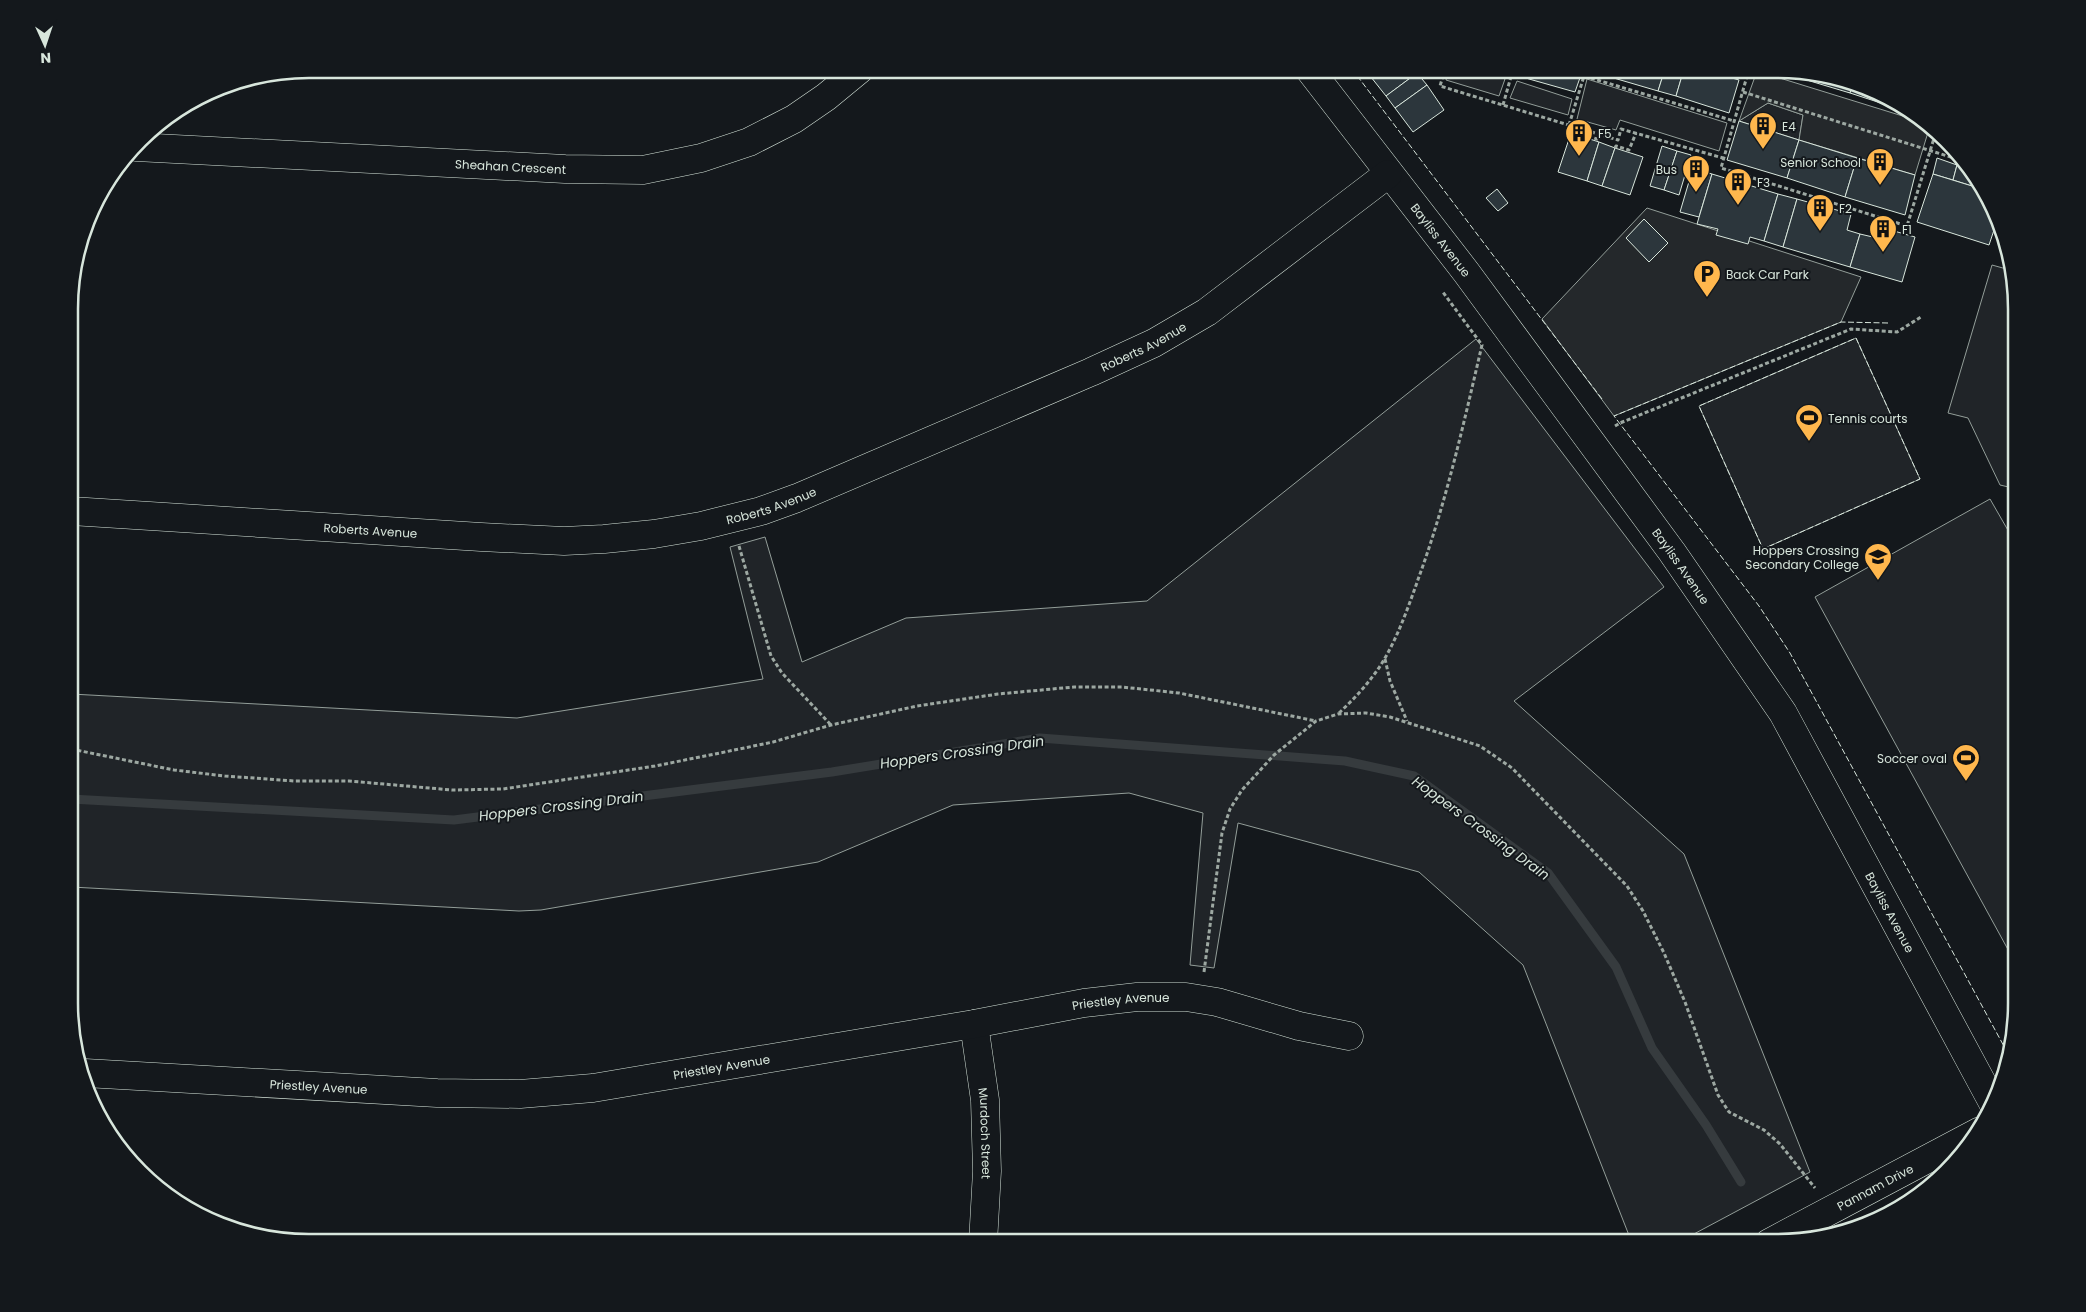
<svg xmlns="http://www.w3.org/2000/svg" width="2086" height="1312" font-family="Poppins,sans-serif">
  <rect width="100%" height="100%" fill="#14181c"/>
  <g fill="#202428" stroke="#939e99">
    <polygon points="1449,69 1475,69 1505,79 1499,96 1446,80"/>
    <polygon points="1587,79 1727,123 1719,151 1620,120 1616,130 1577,119"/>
    <polygon points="1517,81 1572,99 1568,115 1510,98"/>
    <polygon points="1768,103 1803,115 1799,140 1739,121"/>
    <polygon points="1992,265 2010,270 2017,293 2017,489 2000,485 1968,418 1948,413"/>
    <polygon points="1856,338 1920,479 1763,549 1699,406"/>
    <polygon points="1476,339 1664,587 1514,701 1684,854 1810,1172 1677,1243 1632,1243 1523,965 1419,872 1238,823 1214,968 1190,965 1203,813 1129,793 953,805 818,862 541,910 519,911 71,887 71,694 517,718 763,679 730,547 765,537 802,662 906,618 1147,601"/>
    <polygon points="1990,499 2017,546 2017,966 1815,597"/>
  </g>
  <g fill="#24282b" stroke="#939e99">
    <polygon points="1757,71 1922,122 1929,129 1915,175 1799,140 1803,115 1768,103 1739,121"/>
    <polygon points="1647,208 1861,277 1841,322 1614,416 1542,319"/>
  </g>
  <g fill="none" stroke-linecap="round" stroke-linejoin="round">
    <polyline stroke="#363b3e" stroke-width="9" points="71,799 454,820 832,772 1040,738 1345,761 1414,776 1548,873 1616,967 1652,1048 1706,1125 1741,1182"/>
  </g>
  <g fill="#2c363c" stroke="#d8e6dc">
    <polygon points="1371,69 1414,69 1417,73 1386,96 1367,72"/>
    <polygon points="1500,69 1532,69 1529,79"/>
    <polygon points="1532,69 1583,69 1575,92 1529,79"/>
    <polygon points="1583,69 1665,69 1658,91"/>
    <polygon points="1665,69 1684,69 1676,96 1658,91"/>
    <polygon points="1684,69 1700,69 1739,80 1729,113 1676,96"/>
    <polygon points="1773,69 1777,69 1812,73 1810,81"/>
    <polygon points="1417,73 1427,85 1395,108 1386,96"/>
    <polygon points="1812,73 1840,77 1853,83 1850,93 1810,81"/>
    <polygon points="1853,83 1892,101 1890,106 1850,93"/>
    <polygon points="1427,85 1444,110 1413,132 1395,108"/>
    <polygon points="1892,101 1910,109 1914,113 1890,106"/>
    <polygon points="1739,121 1799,140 1787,178 1727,160"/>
    <polygon points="1571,133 1599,142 1587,181 1558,172"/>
    <polygon points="1799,140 1857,158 1845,197 1787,178"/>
    <polygon points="1599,142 1615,148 1602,186 1587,181"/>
    <polygon points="1662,146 1677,151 1664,190 1650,186"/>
    <polygon points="1615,148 1643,157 1630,195 1602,186"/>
    <polygon points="1677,151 1691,155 1679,195 1664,190"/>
    <polygon points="1857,158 1915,175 1905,215 1845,197"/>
    <polygon points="1937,158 1957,165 1953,180 1933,174"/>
    <polygon points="1957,165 1966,168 1975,178 1972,186 1953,180"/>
    <polygon points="1693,168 1712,174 1699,217 1680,212"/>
    <polygon points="1712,174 1778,194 1764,241 1750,237 1748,244 1716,235 1718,229 1697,224"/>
    <polygon points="1933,174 1972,186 1975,178 1985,189 1996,224 1989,245 1917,222"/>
    <polygon points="1497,189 1508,203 1498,211 1486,198"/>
    <polygon points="1778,194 1797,199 1783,247 1764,241"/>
    <polygon points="1797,199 1851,214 1847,230 1860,234 1850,267 1783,247"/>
    <polygon points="1644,219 1668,243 1649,262 1626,238"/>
    <polygon points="1880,227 1915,237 1902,282 1850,267 1860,234 1877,238"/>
  </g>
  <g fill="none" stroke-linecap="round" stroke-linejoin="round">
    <defs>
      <g id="minor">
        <path id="s1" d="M 1309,69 L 1466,272 L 1672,552 L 1783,713 L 1993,1103"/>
        <path id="s2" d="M 136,147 L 565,169 L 643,170 L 701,158 L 749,142 L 794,119 L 826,97 L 860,69"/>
        <path id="s3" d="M 71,511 L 481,537 L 564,541 L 604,539 L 654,534 L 701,526 L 761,511 L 797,498 L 1091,372 L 1154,343 L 1207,312 L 1388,174"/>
        <path id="s4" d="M 974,1024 L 985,1100 L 987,1171 L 983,1243"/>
        <path id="s5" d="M 85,1073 L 437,1093 L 520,1094 L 593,1088 L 974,1024 L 1084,1003 L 1137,997 L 1186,997 L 1217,1002 L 1299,1026 L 1349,1036"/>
        <path id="s6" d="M 1769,1243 L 1980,1131"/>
      </g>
    </defs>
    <use href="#minor" stroke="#d8e6dc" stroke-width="29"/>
    <g stroke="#9da8a2" stroke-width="3" stroke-dasharray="4 2.5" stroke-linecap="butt">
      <polyline points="1445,69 1440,86 1618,140 1621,129 1723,158"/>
      <polyline points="1726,69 1747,75"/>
      <polyline points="1749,69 1721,168 1907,226 1935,135"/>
      <polyline points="1743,92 1957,159"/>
      <polyline points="1503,105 1512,73"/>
      <polyline points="1569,125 1584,76 1734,121"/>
      <polyline points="1583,137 1584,135 1597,139 1599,135"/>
      <polyline points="1615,148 1616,146 1629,150 1636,133"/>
      <polyline points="1615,426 1620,423 1851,329 1897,332 1921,317"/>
      <polyline points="739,546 771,656 782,673 831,725"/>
      <polyline points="1385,659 1390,681 1407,721"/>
      <path d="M 1339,713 C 1356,697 1373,679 1385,658 C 1400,632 1410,602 1420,574 C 1447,499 1464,422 1482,345 L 1442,291"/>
      <polyline points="71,749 174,770 225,776 295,781 349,781 452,790 503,789 655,766 715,754 773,742 831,725 917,706 998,694 1074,687 1122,687 1179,693 1316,721"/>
      <polyline points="1204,972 1222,833 1230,809 1242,790 1274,755 1316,721 1338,714 1366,713 1390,717 1480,746 1512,768 1627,886 1643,911 1664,953 1685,1002 1718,1095 1729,1112 1764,1130 1780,1144 1815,1188"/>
    </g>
    <use href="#minor" stroke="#14181c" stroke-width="28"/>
    <g stroke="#d8e6dc" stroke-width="1" stroke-dasharray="6 2.5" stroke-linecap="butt">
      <polyline points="1352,69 1602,399"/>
      <polyline points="1888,323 1841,322 1614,416 1759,606 1790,653 2006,1050 2010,1051"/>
      <polygon points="1856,338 1920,479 1763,549 1699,406"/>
    </g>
  </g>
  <defs>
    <symbol id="building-pin" viewBox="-11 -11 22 30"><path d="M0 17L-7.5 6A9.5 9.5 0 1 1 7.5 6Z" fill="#ffb74d" stroke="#14181c"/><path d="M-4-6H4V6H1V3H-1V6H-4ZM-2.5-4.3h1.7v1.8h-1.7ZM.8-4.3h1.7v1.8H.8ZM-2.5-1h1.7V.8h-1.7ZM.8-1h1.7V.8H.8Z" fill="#111"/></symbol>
    <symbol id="parking-pin" viewBox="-11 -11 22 30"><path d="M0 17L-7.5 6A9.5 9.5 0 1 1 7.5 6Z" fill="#ffb74d" stroke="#14181c"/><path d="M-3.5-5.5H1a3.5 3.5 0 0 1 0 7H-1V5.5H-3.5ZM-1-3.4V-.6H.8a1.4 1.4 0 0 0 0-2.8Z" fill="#111"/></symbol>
    <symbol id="stadium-pin" viewBox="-11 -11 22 30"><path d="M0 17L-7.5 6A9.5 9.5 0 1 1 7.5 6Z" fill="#ffb74d" stroke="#14181c"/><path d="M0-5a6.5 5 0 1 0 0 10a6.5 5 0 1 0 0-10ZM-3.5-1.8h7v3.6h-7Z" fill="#111"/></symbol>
    <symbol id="school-pin" viewBox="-11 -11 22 30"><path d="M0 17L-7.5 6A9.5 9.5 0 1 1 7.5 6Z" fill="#ffb74d" stroke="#14181c"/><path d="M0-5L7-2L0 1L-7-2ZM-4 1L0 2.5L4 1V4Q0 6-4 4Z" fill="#111"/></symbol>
  </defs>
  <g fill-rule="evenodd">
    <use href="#building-pin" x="1747" y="110" width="32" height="43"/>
    <use href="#building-pin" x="1563" y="117" width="32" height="43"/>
    <use href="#building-pin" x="1864" y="146" width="32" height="43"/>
    <use href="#building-pin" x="1680" y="153" width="32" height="43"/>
    <use href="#building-pin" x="1722" y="166" width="32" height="43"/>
    <use href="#building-pin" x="1804" y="192" width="32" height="43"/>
    <use href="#building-pin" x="1867" y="213" width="32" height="43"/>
    <use href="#parking-pin" x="1691" y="258" width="32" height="43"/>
    <use href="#stadium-pin" x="1793" y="402" width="32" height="43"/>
    <use href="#school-pin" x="1862" y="541" width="32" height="43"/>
    <use href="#stadium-pin" x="1950" y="742" width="32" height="43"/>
  </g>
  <g text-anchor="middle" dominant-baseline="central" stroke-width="4" stroke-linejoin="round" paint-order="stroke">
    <g font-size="12" fill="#d8e6dc" stroke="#14181c" text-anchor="start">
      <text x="1782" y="126">E4</text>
      <text x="1598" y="133">F5</text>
      <text x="1861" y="162" text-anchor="end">Senior School</text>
      <text x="1677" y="169" text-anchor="end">Bus</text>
      <text x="1757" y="182">F3</text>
      <text x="1839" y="208">F2</text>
      <text x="1902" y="229">F1</text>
      <text x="1726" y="274">Back Car Park</text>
      <text x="1828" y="418">Tennis courts</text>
      <text x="1859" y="550" text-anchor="end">Hoppers Crossing<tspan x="1859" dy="14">Secondary College</tspan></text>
      <text x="1947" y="758" text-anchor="end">Soccer oval</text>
    </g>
    <g font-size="12" fill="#d8e6dc" stroke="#14181c">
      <text stroke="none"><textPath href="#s2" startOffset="375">Sheahan Crescent</textPath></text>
      <text stroke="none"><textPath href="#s1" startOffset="216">Bayliss Avenue</textPath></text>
      <text stroke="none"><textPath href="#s3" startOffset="1110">Roberts Avenue</textPath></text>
      <text stroke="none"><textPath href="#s3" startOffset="705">Roberts Avenue</textPath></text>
      <text stroke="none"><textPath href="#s3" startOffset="300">Roberts Avenue</textPath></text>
      <text stroke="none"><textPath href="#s1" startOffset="621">Bayliss Avenue</textPath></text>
      <text stroke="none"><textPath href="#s1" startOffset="1026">Bayliss Avenue</textPath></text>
      <text stroke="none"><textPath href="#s5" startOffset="1044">Priestley Avenue</textPath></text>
      <text stroke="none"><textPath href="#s5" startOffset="639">Priestley Avenue</textPath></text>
      <text stroke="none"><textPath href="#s5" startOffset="234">Priestley Avenue</textPath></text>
      <text stroke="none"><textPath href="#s4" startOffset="110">Murdoch Street</textPath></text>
      <text stroke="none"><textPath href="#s6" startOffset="120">Pannam Drive</textPath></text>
    </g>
    <g font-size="14" font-style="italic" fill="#d8e6dc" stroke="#14181c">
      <text transform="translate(962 752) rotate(-8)">Hoppers Crossing Drain</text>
      <text transform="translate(561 806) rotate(-7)">Hoppers Crossing Drain</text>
      <text transform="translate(1481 828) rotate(36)">Hoppers Crossing Drain</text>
    </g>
  </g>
  <path d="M0 0H2086V1312H0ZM309 78H1777A231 231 0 0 1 2008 309V1003A231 231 0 0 1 1777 1234H309A231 231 0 0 1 78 1003V309A231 231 0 0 1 309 78Z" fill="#14181c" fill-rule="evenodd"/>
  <path fill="none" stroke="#d8e6dc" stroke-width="2.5" d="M309 78H1777A231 231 0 0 1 2008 309V1003A231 231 0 0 1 1777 1234H309A231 231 0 0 1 78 1003V309A231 231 0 0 1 309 78Z"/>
  <g transform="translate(45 45) rotate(177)" stroke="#14181c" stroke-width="4" paint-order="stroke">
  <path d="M0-4L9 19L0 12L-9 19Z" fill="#d8e6dc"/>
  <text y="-8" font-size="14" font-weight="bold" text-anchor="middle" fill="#d8e6dc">N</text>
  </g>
</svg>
